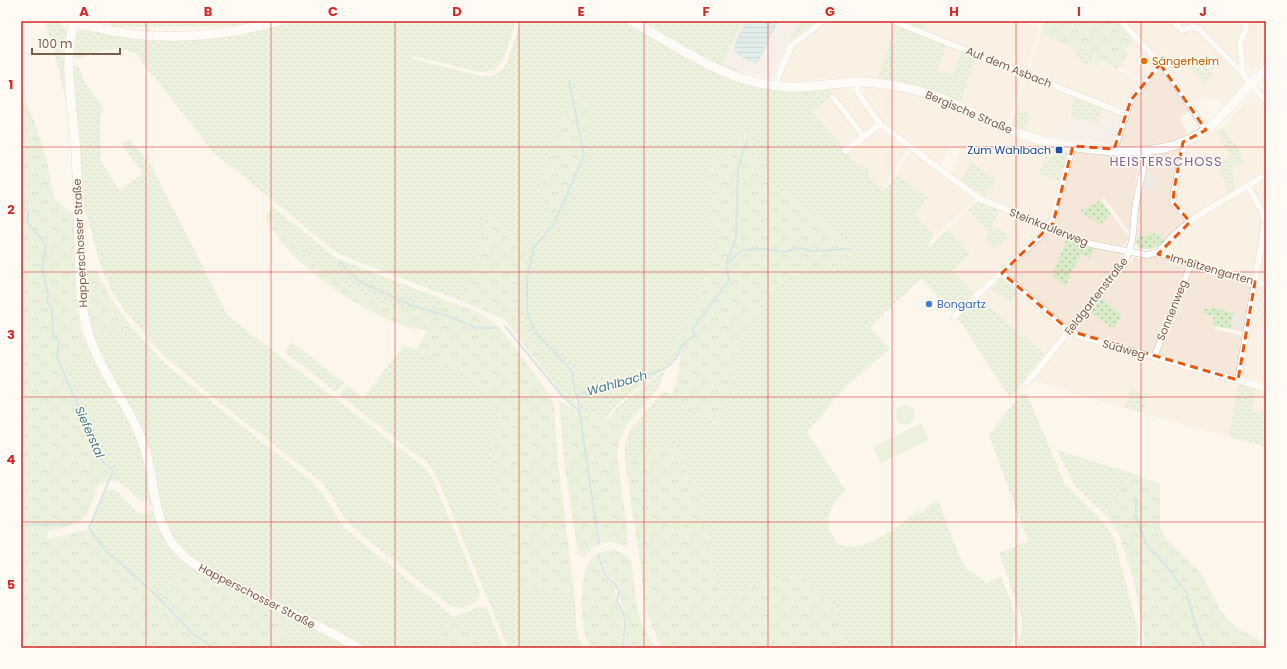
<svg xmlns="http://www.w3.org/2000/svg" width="1287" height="669" font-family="Poppins,sans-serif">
  <defs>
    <pattern id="grass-dots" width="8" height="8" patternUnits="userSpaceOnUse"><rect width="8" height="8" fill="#d8ecc9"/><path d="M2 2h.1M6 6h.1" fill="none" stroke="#b4c2a5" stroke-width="1.8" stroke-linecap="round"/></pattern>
    <pattern id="forest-crowns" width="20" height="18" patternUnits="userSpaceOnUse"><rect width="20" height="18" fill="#d8ecc9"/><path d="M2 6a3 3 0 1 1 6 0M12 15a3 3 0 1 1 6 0" fill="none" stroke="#b4c2a5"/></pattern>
    <pattern id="water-rules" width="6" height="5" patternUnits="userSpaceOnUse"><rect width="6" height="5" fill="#bfe3e8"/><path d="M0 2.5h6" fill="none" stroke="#a0bbbe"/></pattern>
  </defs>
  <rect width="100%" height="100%" fill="#fdf6ec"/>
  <g fill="#f5e8da">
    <polygon points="828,21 885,21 895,25 878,78 820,79 797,82 784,82 781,80 779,78 794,47"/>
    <polygon points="929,21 1025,21 1039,29 1026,69 1023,70 925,31"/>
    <polygon points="1124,21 1170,21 1179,30 1196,30 1242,77 1244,85 1226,106 1215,98 1212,100 1206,96 1194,103 1163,62"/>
    <polygon points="1177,21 1239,21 1243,31 1239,36 1238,41 1242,64 1238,67 1198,25 1193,24 1182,27"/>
    <polygon points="1246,21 1266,21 1266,60 1252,72 1245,62 1242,42"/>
    <polygon points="1040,34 1077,49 1075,56 1080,58 1079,61 1093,66 1094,64 1097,67 1102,60 1138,82 1138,85 1129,98 1126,106 1122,107 1104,102 1030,73 1029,70"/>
    <polygon points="946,45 961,51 953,75 938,70"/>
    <polygon points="976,57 1022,76 1023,78 1008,123 962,102"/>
    <polygon points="1160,71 1164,73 1190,111 1180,117 1187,135 1159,144 1142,146 1120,145 1119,143 1132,105 1138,97"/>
    <polygon points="1028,78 1074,97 1065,139 1025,131 1031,114 1016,109 1026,79"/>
    <polygon points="863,87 897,90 930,99 976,119 975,121 1048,149 1039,174 1061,182 1049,223 985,197 988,188 991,190 996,179 970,161 961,181 951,174 961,150 950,145 940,166 882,122 864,96 865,88 862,88"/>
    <polygon points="847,88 852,91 876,122 865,135 829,89"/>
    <polygon points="1253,93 1266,107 1266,171 1235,190 1232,166 1243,165 1241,153 1223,127"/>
    <polygon points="831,97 862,137 844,150 813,110"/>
    <polygon points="1102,107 1109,110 1106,124 1099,123"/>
    <polygon points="880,128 893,141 866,166 859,166 846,152"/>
    <polygon points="1216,131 1230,159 1216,164 1229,194 1205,207 1191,218 1188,217 1176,203 1174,191 1187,145"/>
    <polygon points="894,141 908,149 884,185 887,187 884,192 868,175 871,169 868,166"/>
    <polygon points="1181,147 1182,150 1171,202 1186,219 1186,223 1165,241 1157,233 1137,237 1139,202 1143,187 1152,189 1161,177 1146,173 1150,156"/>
    <polygon points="912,150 971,195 973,199 972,202 932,240 932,233 915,215 897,175 902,167 900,166"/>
    <polygon points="1080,151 1136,156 1139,160 1132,202 1131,230 1128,230 1104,198 1101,200 1100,225 1111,213 1129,237 1125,245 1121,246 1085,239 1057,227 1055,224 1073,152"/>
    <polygon points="1266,177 1266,212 1254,191 1255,185"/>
    <polygon points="1244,191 1249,193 1261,214 1263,222 1253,276 1251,278 1171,254 1170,248 1178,239 1177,238 1191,224 1204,214"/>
    <polygon points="1000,209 1039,225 1042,232 975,295 952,271 970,254 948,229 968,210 989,232 1010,235 992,226"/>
    <polygon points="1048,233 1054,233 1067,238 1052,275 1080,254 1095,247 1120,252 1122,254 1121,260 1069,324 1064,323 1007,275 1008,270"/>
    <polygon points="1266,233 1266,282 1261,281 1258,277"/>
    <polygon points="1136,256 1138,259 1143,257 1157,256 1186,264 1187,267 1154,350 1150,352 1078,332 1077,330 1078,323 1090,312 1114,329 1122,315 1101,299 1129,262 1133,261 1132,258"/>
    <polygon points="1194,267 1250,284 1252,287 1247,317 1211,307 1210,310 1202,313 1214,316 1212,323 1215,329 1241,335 1244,339 1238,374 1235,376 1158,354 1192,268"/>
    <polygon points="1262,286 1266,287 1266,384 1244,378 1242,375 1257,288"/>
    <polygon points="990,287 1010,304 1019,292 1061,328 1063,334 1046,355 979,297"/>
    <polygon points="1071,337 1238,383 1229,437 1142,413 1146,394 1130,389 1125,408 1072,393 1032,379 1066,339"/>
    <polygon points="1255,388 1266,391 1266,415 1252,411"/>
  </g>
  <polygon fill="#fde8e0" points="1136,40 1156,64 1145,79 1140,79 1119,66 1128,56 1124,51"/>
  <g fill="#efe9e4">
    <polygon points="743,21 799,21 774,73 770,77 764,77 742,71 722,63"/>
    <polygon points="1109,110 1121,115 1122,118 1113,145 1065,139 1070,117 1106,124"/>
    <polygon points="1146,173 1161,177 1157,190 1143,187"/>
    <polygon points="1234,313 1247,317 1245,330 1242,332 1230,329"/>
  </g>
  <g fill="url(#grass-dots)">
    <polygon points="44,21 58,21 68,31 68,109 53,48"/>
    <polygon points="110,21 261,21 240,26 111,27"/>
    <path d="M 294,21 L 516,21 L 504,58 L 495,70 L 480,72 L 414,56 L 412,59 L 480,76 L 488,77 L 497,74 L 504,68 L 508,59 L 521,21 L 626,21 L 705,67 L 796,91 L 829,89 L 834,94 L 813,111 L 846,152 L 859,166 L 870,167 L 868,175 L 884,191 L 897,175 L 928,197 L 915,215 L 932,233 L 933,238 L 928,244 L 930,246 L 948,229 L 970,254 L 953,271 L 975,295 L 954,314 L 921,279 L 870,327 L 890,348 L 844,389 L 807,432 L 846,491 C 834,500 827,511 829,527 C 829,532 835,539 838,544 C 866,554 897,527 919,510 L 920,514 L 938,499 L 959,555 L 966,568 L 987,583 L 1001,576 C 1010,601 1023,623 1009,648 L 844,648 L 835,610 L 831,604 L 802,575 L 769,581 L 726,600 L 713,575 L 700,486 L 689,484 L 686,468 L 672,444 L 625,462 L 625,444 L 630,430 L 663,391 L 672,395 L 717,424 L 731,384 L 734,358 L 744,331 L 770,292 L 781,279 L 812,270 L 843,265 L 848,242 L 789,195 L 774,188 L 767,174 L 764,160 L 752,157 L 746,130 L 722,155 L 713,188 L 709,226 L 722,230 L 698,306 L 667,358 L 679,355 L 664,369 L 617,404 L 606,419 L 579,408 L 572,369 L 564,361 L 563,363 L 570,371 L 577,407 L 561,394 L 552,381 L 516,318 L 527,248 L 490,215 L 464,302 L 346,257 L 336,252 L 214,153 L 136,54 C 118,44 96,52 78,59 L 74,56 L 76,32 L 82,29 L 122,36 L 171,41 L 241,36 Z"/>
    <polygon points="639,21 743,21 722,63 742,71 741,73 717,66"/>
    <polygon points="799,21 817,21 788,43"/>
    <polygon points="901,21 929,21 925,31"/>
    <polygon points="895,25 946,45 938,70 953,75 961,51 976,57 961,102 916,85 878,78"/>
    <polygon points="1081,40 1095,55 1092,66 1079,61 1080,58 1074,56"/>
    <polygon points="1194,53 1214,77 1205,84 1185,64"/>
    <path d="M 75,65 L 79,67 L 85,83 L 103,107 L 100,119 L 101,161 L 119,190 L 143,174 L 122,144 L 130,139 L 152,167 L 228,316 L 423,466 L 432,477 L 480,592 C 479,606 461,610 450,606 L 352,527 L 345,519 L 323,483 L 219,402 L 162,354 L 134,322 L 114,296 L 101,267 L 86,213 L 82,211 L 80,145 L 73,71 Z"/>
    <polygon points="1074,97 1102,107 1099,123 1070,117"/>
    <polygon points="1016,109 1031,114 1025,131 1011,126"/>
    <polygon points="1223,127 1241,153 1244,165 1232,166 1235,190 1229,194 1216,164 1230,158 1216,131"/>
    <polygon points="1048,149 1069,153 1061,182 1039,174"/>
    <polygon points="970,161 996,179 992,190 988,189 985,197 961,181"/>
    <polygon points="1101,200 1111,213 1100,225 1080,211"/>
    <polygon points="981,201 1000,209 992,226 1010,235 994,249 985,240 989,232 968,210 976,203"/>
    <polygon points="273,207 338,259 445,300 434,318 404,309 388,307 330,277 296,247 265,216"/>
    <polygon points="83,219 85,222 86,284 95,333 132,327 159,358 214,404 312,481 323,494 343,527 454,617 481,606 487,608 503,648 486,648 454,617 432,648 365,648 346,636 206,568 188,554 177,542 164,521 147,441 94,343 85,303"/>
    <path d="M 1157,233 L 1165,241 C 1156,249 1151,250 1139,248 L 1136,243 L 1137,237 Z"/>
    <polygon points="1067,238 1085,246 1095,247 1090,258 1080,254 1065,287 1052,275"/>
    <path d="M 76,266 L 83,328 L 128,417 L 142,451 L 152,503 L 150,505 L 148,501 L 142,502 L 125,486 L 118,482 L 109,480 L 63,364 L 90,356 C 79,323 76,300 76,266 Z"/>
    <polygon points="998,279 1003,279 1019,292 1010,304 990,287"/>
    <polygon points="979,297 1045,354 1010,398 957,317"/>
    <polygon points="1099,297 1122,315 1114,329 1088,311"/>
    <polygon points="1211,307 1234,313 1230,329 1214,326 1212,323 1214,316 1202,313 1203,308 1210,310"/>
    <polygon points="292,342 344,383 336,392 285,352"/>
    <polygon points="404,345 468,374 492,400 504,426 493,432 498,508 508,527 514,589 574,591 577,633 583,648 508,648 436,475 427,463 339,395 347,385 363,398"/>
    <polygon points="665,370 658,389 633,418 618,406"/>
    <polygon points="1238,383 1255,388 1252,411 1266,415 1266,447 1229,437"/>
    <polygon points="1130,389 1147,394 1142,413 1125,408"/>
    <polygon points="1021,393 1027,394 1065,484 1102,520 1114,538 1137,626 1138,637 1136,648 1016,648 1022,630 1022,619 999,553 1028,541 989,435"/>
    <polygon points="1057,450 1137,475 1123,486 1107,516 1074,485"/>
    <polygon points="110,489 115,490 139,514 149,514 149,510 153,512 177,552 353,648 274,648 291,619 185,570 159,598 104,549 90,531 104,491"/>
  </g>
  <g fill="url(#forest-crowns)">
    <polygon points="1045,21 1118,21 1136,40 1124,51 1128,55 1117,69 1102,60 1099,67 1094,64 1095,55 1081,41 1077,49 1040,34"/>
    <polygon points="570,92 583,156 553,222 543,199 542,176 552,157"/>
    <polygon points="573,92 588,100 585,156"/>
    <path d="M 21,93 C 39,125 48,161 54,198 L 74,215 L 77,306 L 80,327 L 90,357 L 63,364 L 103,462 L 113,471 L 109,481 L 99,484 L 86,516 L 78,523 L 48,532 L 48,539 L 90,529 L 104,549 L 159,598 L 185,570 L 286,616 L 292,619 L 274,648 L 21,648 Z"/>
    <polygon points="746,130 754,133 752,157 764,160 767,174 774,188 789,195 848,242 856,259 843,265 812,270 781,279 770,292 744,331 734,358 731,384 718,424 672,395 678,375 680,356 678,355 666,359 698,306 721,231 709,226 713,188 707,181 713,158 722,155"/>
    <polygon points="489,214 527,248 516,318 552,381 504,319 464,302"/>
    <path d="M 265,216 L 296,247 L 330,277 L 387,307 L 404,309 L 434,318 L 445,300 L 480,313 L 500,328 L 551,396 L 554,406 L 558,463 L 574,591 L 514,589 L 508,527 L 498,508 L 493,432 L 504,425 L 492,400 L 468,374 L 416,350 L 427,330 C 419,329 410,329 403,326 C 355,307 287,264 265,216 Z"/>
    <path d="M 96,269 L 111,299 L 132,327 L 95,334 C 89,313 86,292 87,271 Z"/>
    <path d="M 559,400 L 577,412 L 579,408 L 607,420 L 618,406 L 633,418 C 623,429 619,440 617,454 L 628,534 L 627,547 C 608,539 598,539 585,557 L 578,555 L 564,461 Z"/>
    <polygon points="672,444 683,458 689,484 700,485 713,575 726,600 769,580 802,575 831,604 835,610 844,648 664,648 658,641 644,605 641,569 625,462"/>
    <polygon points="1137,475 1160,484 1160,526 1166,539 1201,573 1221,611 1230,622 1242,631 1266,643 1266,648 1143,648 1144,638 1143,625 1134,582 1119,535 1107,516 1123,486"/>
    <path d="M 614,549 L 623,553 L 631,560 L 637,608 L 643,627 L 655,648 L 625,648 C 625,636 628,622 624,610 C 620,599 618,596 617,583 L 605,573 L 599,553 Z"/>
    <path d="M 597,554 L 602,575 L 614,585 L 616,601 L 621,611 L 623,625 L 622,648 L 590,648 C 588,642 585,636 584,630 C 581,612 578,563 597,554 Z"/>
    <polygon points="454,617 486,648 432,648"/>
  </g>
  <g fill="#d8ecc9">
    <circle cx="905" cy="415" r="10"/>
    <polygon points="921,423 929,440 881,463 873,447"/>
  </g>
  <polygon fill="url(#water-rules)" stroke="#a5d3da" points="747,21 777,21 777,22 760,58 756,63 739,55 735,50 736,42"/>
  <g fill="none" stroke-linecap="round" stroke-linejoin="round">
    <g stroke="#a5d3da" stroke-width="2">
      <polyline points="569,81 584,156 554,223 534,248 527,278 527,311 533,329 571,370 576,395"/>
      <polyline points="21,196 25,210 29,212 27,221 46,245 42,268 48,293 47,302 52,309 53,336 59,341 57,358 103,462 113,471 89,528 104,549 159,598 193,634 215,648"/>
      <polyline points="339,262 350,274 361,282 410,305 448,316 476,328 497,328"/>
      <polyline points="727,262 736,238 738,169 747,141"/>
      <polyline points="505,326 562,396 579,411"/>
      <polyline points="1136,499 1136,519 1148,547 1163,562 1186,592 1197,630 1205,648"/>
      <polyline points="21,525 71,524"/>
      <path d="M 599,544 L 577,396 L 590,389 L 627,382 C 638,373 655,376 667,367 C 676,361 677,356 681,347 C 683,343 691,338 695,335 L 692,330 L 729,280 L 726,264 L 742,250 L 767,249 L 784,252 L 801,248 L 812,251 L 850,249"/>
      <polyline points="598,554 604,574 615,584 619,591 617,601 623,612 625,624 623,648"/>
    </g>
    <defs>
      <g id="street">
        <polyline points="893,21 1125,114"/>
        <polyline points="1121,21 1167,72 1206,130"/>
        <polyline points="1173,21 1182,30 1192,27 1198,28 1243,74"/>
        <polyline points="1244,21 1246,29 1240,43 1243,74 1266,102"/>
        <path d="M 856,82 L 858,93 L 880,124 L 978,198 L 1091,244 L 1147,255 L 1159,252 C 1186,215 1230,199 1266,174"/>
        <polyline points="774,86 791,46 823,21"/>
        <polyline points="833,97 864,137"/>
        <polyline points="1183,142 1184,148 1174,190 1173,202 1190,222"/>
        <polyline points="1114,150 1131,100 1160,64"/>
        <polyline points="845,151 880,124"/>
        <polyline points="1159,252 1167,256 1191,264 1266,285"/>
        <polyline points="1002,273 1064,327 1079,336 1266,388"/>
        <polyline points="954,317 1050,227 1073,146"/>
        <polyline points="1154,357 1191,264"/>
        <polyline points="1238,380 1265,223 1263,213 1248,186"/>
        <path d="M 1027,383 L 1125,261 C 1136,239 1132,225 1136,203 C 1139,185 1145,168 1145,150"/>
      </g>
      <g id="secondary">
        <path d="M 72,21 C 80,25 90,26 98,28 C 157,42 221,37 280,21"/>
        <path d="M 632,21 C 681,49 728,84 787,87 C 810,88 833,83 856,82 C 876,82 895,85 914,90 C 947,97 976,116 1007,129 C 1046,146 1123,157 1164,148 C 1218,136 1229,101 1266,69"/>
        <path d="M 74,22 C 62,64 74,111 76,154 C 78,186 78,218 79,250 C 80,280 80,309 90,338 C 103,378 133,409 145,450 C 156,484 152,522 178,550 C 195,569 221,579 244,590 C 276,606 308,621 340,637 L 358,648"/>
      </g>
    </defs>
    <use href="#street" stroke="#d1beb0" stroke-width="7"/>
    <use href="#secondary" stroke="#d6c0b0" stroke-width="10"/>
    <use href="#street" stroke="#fff" stroke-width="6"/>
    <use href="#secondary" stroke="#fff" stroke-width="9"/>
  </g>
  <path d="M0 0H1287V669H0ZM 1160,64 L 1206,130 L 1183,142 L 1174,190 L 1173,202 L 1190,222 L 1158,254 L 1255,282 L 1238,380 L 1070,331 L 1002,273 L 1053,223 L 1073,146 L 1114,149 L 1131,100 Z" fill="#fdf6ec" fill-opacity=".55" fill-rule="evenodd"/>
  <path fill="none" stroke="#e8590c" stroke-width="3" stroke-dasharray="8 5" stroke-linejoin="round" d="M 1160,64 L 1206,130 L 1183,142 L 1174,190 L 1173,202 L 1190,222 L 1158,254 L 1255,282 L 1238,380 L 1070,331 L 1002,273 L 1053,223 L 1073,146 L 1114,149 L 1131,100 Z"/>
  <path fill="none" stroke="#d62828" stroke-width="1" stroke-opacity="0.55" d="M 146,21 L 146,648M 271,21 L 271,648M 395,21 L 395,648M 519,21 L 519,648M 644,21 L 644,648M 768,21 L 768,648M 892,21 L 892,648M 1016,21 L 1016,648M 1141,21 L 1141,648M 21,147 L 1266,147M 21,272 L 1266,272M 21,397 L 1266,397M 21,522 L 1266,522"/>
  <circle fill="#e8710a" stroke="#fffaf3" stroke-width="1.5" cx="1144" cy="61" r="4"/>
  <rect fill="#1a4fb4" stroke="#fffaf3" stroke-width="1.5" x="1055" y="146" width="8" height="8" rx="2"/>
  <circle fill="#3f7fe0" stroke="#fffaf3" stroke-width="1.5" cx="929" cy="304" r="4"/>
  <g text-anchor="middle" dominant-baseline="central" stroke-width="3" stroke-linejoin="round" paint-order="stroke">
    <g font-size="11" fill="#c56008" stroke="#fffaf3" text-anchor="start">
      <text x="1152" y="61">Sängerheim</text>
    </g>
    <g font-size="11" fill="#7a5c4d" stroke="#fffaf3">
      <text transform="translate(1009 67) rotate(22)">Auf dem Asbach</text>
      <text transform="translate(969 112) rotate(23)">Bergische Straße</text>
      <text transform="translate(1049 227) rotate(22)">Steinkaulerweg</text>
      <text transform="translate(80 243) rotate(-93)">Happerschosser Straße</text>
      <text transform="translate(1212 269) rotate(16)">Im Bitzengarten</text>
      <text transform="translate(1096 296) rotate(-52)">Feldgartenstraße</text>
      <text transform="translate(1172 310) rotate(-68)">Sonnenweg</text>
      <text transform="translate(1124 349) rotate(16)">Südweg</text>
      <text transform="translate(257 596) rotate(27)">Happerschosser Straße</text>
    </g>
    <g font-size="11" fill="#164399" stroke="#fffaf3" text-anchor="end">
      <text x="1051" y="150">Zum Wahlbach</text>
    </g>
    <g font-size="11" fill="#366cbe" stroke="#fffaf3" text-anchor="start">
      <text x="937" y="304">Bongartz</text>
    </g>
    <g font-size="12" font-style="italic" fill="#437c86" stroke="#fffaf3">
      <text transform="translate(617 383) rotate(-16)">Wahlbach</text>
      <text transform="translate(90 432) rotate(66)">Sieferstal</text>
    </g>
    <g font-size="13" letter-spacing="1" fill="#846695" stroke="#fffaf3">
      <text x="1166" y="161">HEISTERSCHOSS</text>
    </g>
  </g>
  <rect width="1287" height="669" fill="none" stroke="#fffaf3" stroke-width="44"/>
  <path d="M32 48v6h88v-6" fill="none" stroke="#7a5c4d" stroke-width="2"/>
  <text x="38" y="48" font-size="12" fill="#7a5c4d" stroke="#fffaf3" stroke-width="3" paint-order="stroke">100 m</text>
  <rect x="22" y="22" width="1243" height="625" fill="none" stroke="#d62828" stroke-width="1.5"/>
  <g font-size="13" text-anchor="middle" font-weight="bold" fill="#d62828">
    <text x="84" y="16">A</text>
    <text x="208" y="16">B</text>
    <text x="333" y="16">C</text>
    <text x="457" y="16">D</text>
    <text x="581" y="16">E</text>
    <text x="706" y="16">F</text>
    <text x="830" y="16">G</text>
    <text x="954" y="16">H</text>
    <text x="1079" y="16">I</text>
    <text x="1203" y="16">J</text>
    <text x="11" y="89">1</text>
    <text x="11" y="214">2</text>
    <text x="11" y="339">3</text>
    <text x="11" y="464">4</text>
    <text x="11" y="589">5</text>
  </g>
</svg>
